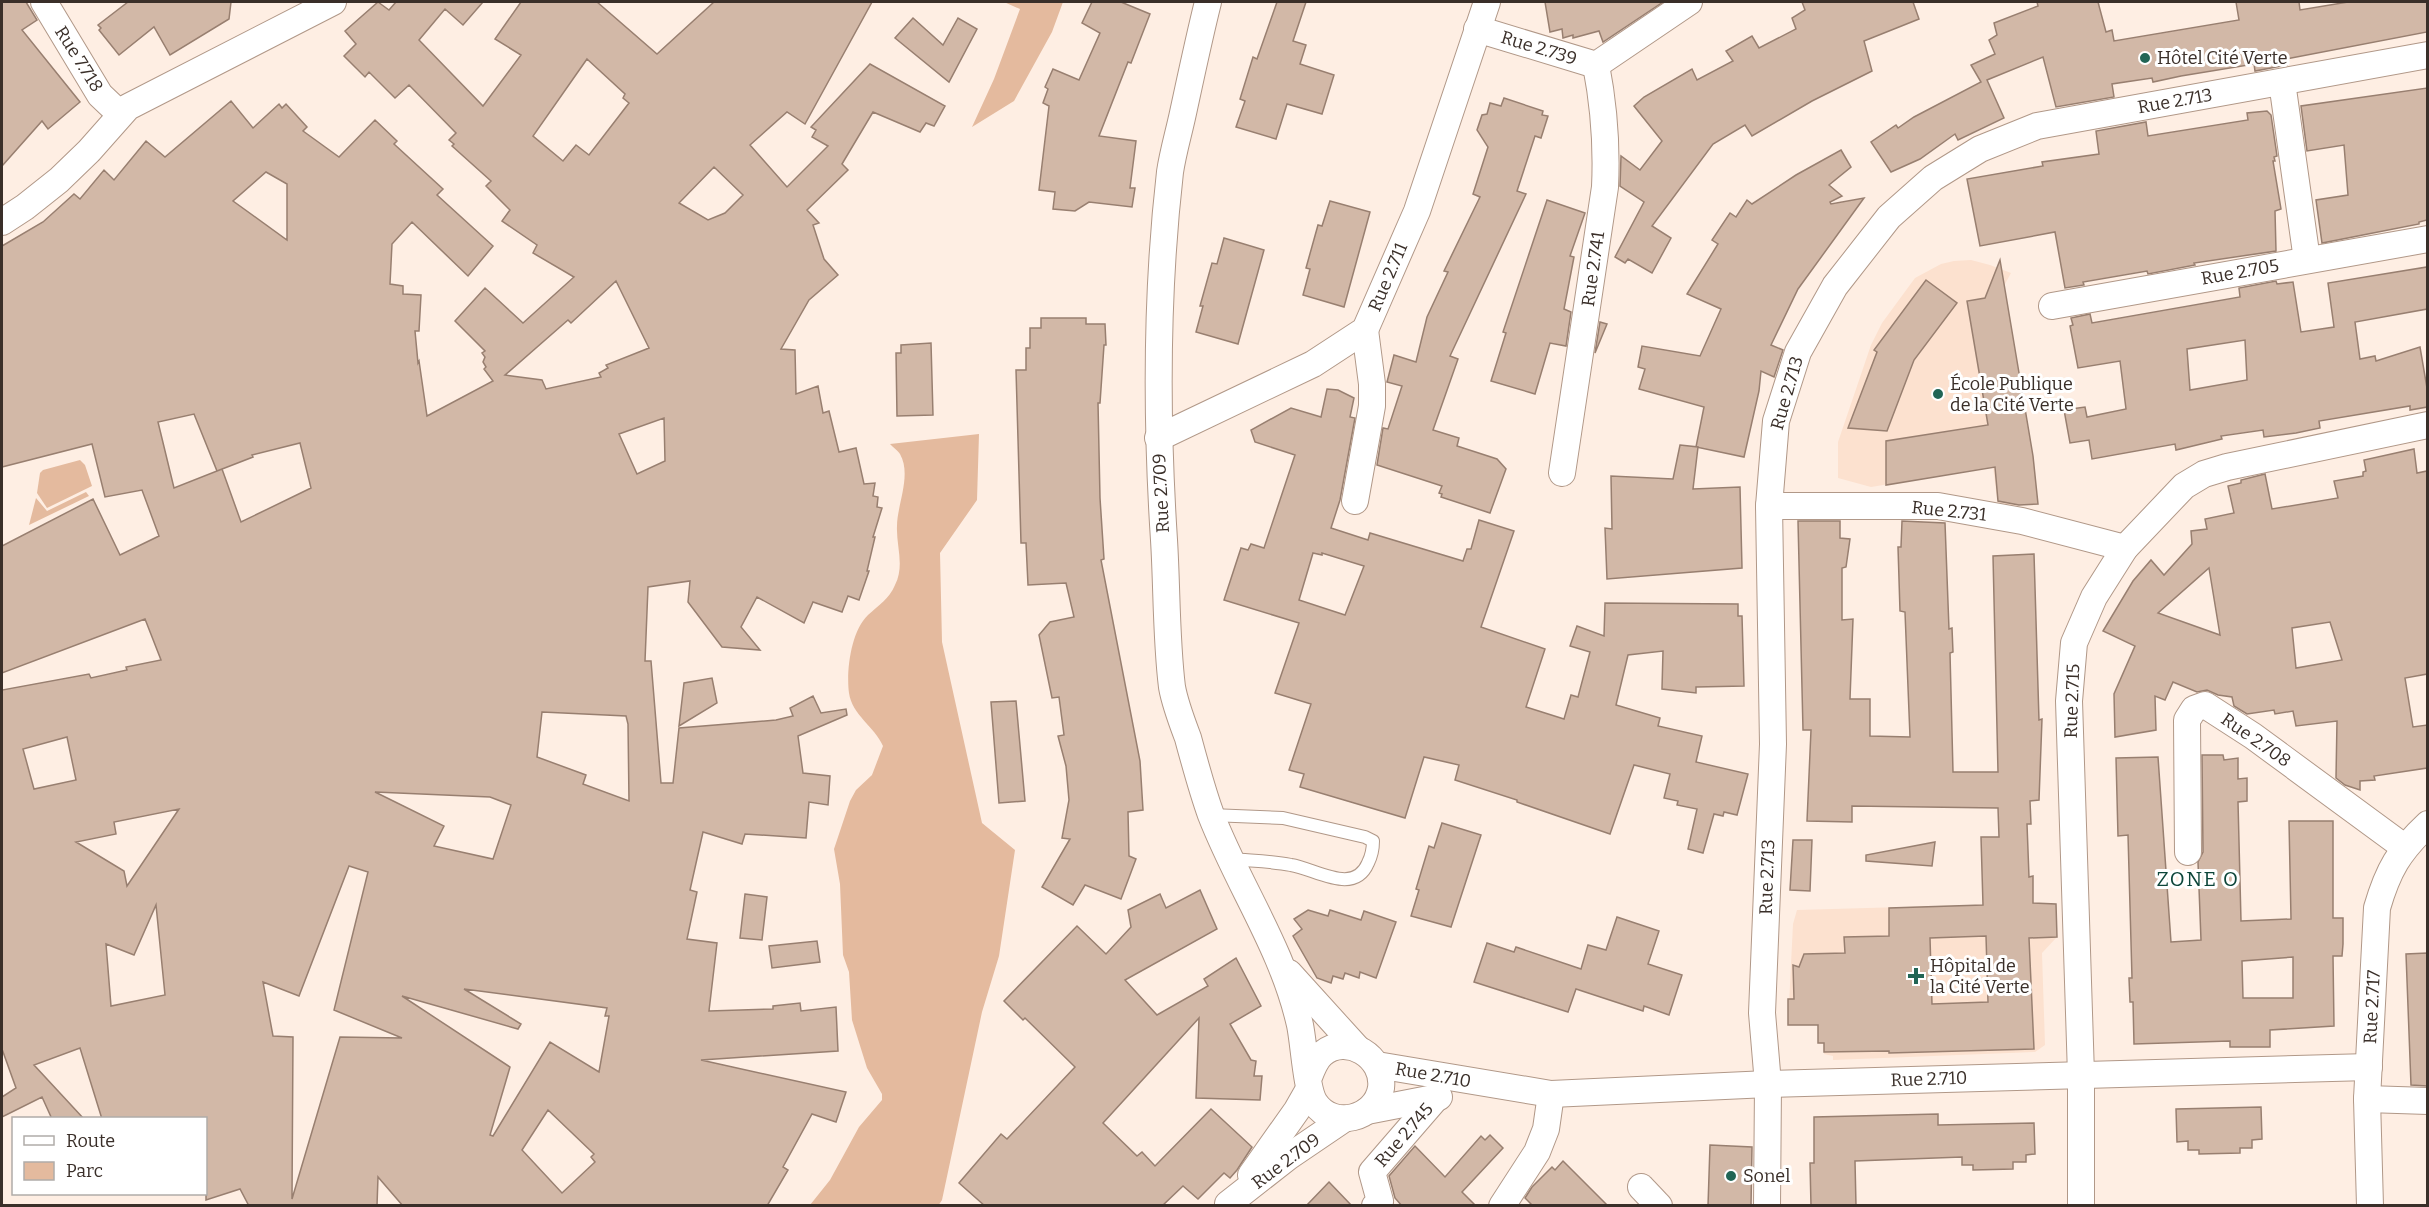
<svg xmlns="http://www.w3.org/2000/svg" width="2429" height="1207" font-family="Bitter,serif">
  <rect width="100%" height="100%" fill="#feeee3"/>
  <g fill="#fce1cf">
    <polygon points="1971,260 1990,265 2011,273 1999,295 2005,294 2034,461 2038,504 1998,507 1993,467 1871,487 1838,478 1838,442 1871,345 1882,323 1915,278 1941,264 1954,261"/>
    <polygon points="2041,903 2041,905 2056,904 2057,937 2042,953 2045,1045 2035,1052 1833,1060 1833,1056 1824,1054 1824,1044 1818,1043 1818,1025 1788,1025 1793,924 1797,910"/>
  </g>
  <g fill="#e4ba9e">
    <polygon points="1004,2 1063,2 1052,32 1014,101 972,127 994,79 1020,9"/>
    <path d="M 979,434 L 977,500 L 940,553 L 942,642 L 982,823 L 1015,850 L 999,956 L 982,1012 L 942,1200 L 938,1206 L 810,1205 L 830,1180 L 859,1127 L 882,1100 L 882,1094 L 867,1068 L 852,1020 L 849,972 L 843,955 L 840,884 L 834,849 L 850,801 L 856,790 L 872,775 L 883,746 C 875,727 852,715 849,693 C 846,671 851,631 868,615 C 879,605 889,599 895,585 C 905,565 896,546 897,526 C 897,505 912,475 900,454 C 898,451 893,447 890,444 Z"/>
    <polygon points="80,460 85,465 92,486 47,508 37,493 40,473 43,470"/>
    <polygon points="86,492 89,496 29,525 36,498 47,511"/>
  </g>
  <g fill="#d2b8a7" stroke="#987f70" stroke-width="1.5" fill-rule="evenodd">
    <polygon points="2,2 26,2 37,20 22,30 80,102 48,129 42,121 2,166"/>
    <polygon points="128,2 231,2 229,19 170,55 154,27 119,55 99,30 101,28 98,25"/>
    <path d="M 378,2 L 389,10 L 396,2 L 483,2 L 463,25 L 445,9 L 419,40 L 483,106 L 521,55 L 495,39 L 521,2 L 597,2 L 657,54 L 714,2 L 872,2 L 805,124 L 787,112 L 750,145 L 787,187 L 828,146 L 812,137 L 816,130 L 811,127 L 870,64 L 945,106 L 934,126 L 926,123 L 920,132 L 873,112 L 842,164 L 848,170 L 807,210 L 819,223 L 813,225 L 824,259 L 838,275 L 809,300 L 781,349 L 795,350 L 796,394 L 818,386 L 823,413 L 829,411 L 839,452 L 856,448 L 864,484 L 875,483 L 873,496 L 878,497 L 877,507 L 882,508 L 873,537 L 875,537 L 867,571 L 869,571 L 859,600 L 848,596 L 842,612 L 813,602 L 804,623 L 757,597 L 741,627 L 760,650 L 722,647 L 688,602 L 690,581 L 648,587 L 645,661 L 651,661 L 661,783 L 673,783 L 679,728 L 776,720 L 793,716 L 790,708 L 813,696 L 821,713 L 846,709 L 847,715 L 798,736 L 803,773 L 830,776 L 828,805 L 809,802 L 806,838 L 745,834 L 742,844 L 703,832 L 690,890 L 697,892 L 687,939 L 717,943 L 709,1011 L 773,1009 L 773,1006 L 800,1003 L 801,1011 L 836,1007 L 838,1051 L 701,1060 L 846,1092 L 836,1122 L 812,1114 L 783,1167 L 788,1170 L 767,1206 L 403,1206 L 378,1177 L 377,1206 L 249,1206 L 240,1189 L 206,1200 L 206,1119 L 102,1119 L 80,1048 L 34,1065 L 84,1119 L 52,1119 L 42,1097 L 2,1117 L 2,1097 L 16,1088 L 2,1049 L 2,690 L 89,674 L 91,678 L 127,670 L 126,667 L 161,660 L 145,619 L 2,673 L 2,546 L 93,499 L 120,555 L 159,536 L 142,490 L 105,497 L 92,444 L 2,467 L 2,246 L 43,222 L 74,194 L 80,199 L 104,170 L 114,180 L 146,141 L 165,157 L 231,101 L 253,128 L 279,104 L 282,108 L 286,104 L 307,127 L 303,131 L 339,157 L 375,120 L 397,141 L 394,144 L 443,189 L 437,195 L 493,246 L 468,276 L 412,222 L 392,244 L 390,284 L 403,286 L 403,294 L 421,295 L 419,331 L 415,331 L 418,363 L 419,361 L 427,416 L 493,381 L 484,369 L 486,367 L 483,362 L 485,357 L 482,353 L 485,351 L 455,321 L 485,288 L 523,323 L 574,277 L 533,253 L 537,245 L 502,221 L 510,210 L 486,186 L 491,181 L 452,146 L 454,144 L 449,140 L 456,133 L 409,85 L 395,98 L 369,72 L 365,77 L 344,56 L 356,44 L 345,31 ZM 587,59 L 625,94 L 623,98 L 629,103 L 589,155 L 576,145 L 563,161 L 533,136 ZM 714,167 L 743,195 L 725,213 L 708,220 L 679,203 ZM 266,172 L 287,184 L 287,240 L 233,201 ZM 616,281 L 649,348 L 606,365 L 608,368 L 599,373 L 601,377 L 546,389 L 542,380 L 505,375 L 568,320 L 571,323 ZM 194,414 L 217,471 L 253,457 L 252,455 L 300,443 L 311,488 L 241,522 L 222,469 L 174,488 L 158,422 ZM 664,418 L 665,461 L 637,474 L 619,434 ZM 542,712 L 626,716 L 628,724 L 629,801 L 583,784 L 586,775 L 537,757 ZM 67,737 L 76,780 L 34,789 L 23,749 ZM 375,792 L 490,797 L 511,805 L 493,859 L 434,846 L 444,826 ZM 179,809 L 127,886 L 124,871 L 76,842 L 116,834 L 114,822 ZM 349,866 L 368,872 L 334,1010 L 402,1038 L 340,1037 L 292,1199 L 293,1037 L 273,1036 L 263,982 L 299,996 ZM 156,905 L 165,995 L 111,1006 L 106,944 L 134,955 ZM 464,989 L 607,1008 L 605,1016 L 609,1016 L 599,1072 L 550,1042 L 493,1136 L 490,1135 L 510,1067 L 402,996 L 518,1029 L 521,1024 ZM 548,1110 L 594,1154 L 591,1157 L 595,1162 L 562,1193 L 522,1150 Z"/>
    <polygon points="1092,2 1121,2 1150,14 1131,63 1128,62 1099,136 1136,141 1130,188 1135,188 1132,207 1089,202 1075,211 1053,209 1055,192 1039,190 1049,106 1043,103 1048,89 1045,87 1053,69 1079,80 1100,33 1082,23"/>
    <polygon points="1277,2 1306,2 1293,41 1306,45 1300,64 1334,75 1322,114 1287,104 1276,139 1236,127 1245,101 1240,99 1253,57 1257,59"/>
    <polygon points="1545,2 1663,2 1603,42 1599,31 1573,38 1573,35 1563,38 1562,29 1550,32"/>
    <polygon points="1802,2 1913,2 1919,19 1864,41 1872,71 1812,101 1752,136 1745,125 1713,144 1652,226 1671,238 1652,273 1628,259 1625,263 1615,257 1644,202 1620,186 1621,156 1640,170 1662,141 1634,106 1644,97 1692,69 1697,80 1733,61 1726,51 1752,36 1759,48 1796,29 1792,18 1805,10"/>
    <polygon points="2037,2 2098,2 2106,32 2112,30 2114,41 2239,20 2236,2 2299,2 2300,10 2348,2 2427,2 2427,32 2286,59 2287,65 2255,71 2254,64 2181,76 2153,82 2152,78 2112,84 2114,97 2056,107 2043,57 1987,80 2004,118 1958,140 1955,134 1920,159 1891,172 1871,142 1896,125 1898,128 1914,117 1981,82 1971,65 1995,54 1989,40 1997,35 1994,23 2038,6"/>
    <polygon points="913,18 943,45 958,18 977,29 949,82 895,38"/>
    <polygon points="2427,88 2427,220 2419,222 2419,224 2322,243 2316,200 2348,195 2344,145 2307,151 2301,106"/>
    <polygon points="1504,98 1543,111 1542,115 1548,116 1541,138 1535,136 1517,191 1526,194 1450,356 1458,359 1433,430 1459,438 1457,446 1497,459 1506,469 1490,513 1441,497 1442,494 1439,493 1442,486 1377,465 1383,428 1388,429 1402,386 1387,382 1394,355 1416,362 1427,317 1448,272 1444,271 1480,197 1473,194 1488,147 1477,130 1482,115 1487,114 1490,103 1501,106"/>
    <polygon points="2267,111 2271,115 2277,156 2274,157 2275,161 2273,161 2281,209 2275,211 2276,251 2194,263 2195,265 2148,274 2147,271 2083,282 2084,285 2065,288 2055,232 1980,246 1967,179 2043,166 2042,162 2099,154 2096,131 2146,122 2148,136 2248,120 2247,113"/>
    <polygon points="1841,150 1851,167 1829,185 1842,196 1830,202 1831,204 1864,198 1798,289 1771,345 1783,350 1774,377 1761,371 1759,391 1744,457 1696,447 1704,407 1639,389 1645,369 1638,367 1642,346 1700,356 1721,309 1687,294 1718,244 1712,240 1730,213 1736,217 1747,200 1752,204 1796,175"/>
    <polygon points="1547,200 1585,213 1570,256 1574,257 1564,309 1571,312 1566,346 1550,343 1535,394 1491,381 1506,333 1503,332"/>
    <polygon points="1330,201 1370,212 1344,307 1303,295 1310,269 1306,268 1318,225 1322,226"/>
    <polygon points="1224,238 1264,250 1238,344 1196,332 1203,306 1200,306 1212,263 1217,264"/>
    <polygon points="2000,260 2033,456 2038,504 2019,505 1998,501 1995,467 1886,485 1886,441 1988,425 1967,301 1985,298"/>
    <path d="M 2427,267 L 2427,309 L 2355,322 L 2360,359 L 2375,356 L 2376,361 L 2420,347 L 2427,388 L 2427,407 L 2410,410 L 2410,406 L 2319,421 L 2320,428 L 2296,433 L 2264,437 L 2263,430 L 2221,436 L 2222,439 L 2176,450 L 2175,444 L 2092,459 L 2089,440 L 2070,443 L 2064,410 L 2085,407 L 2087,417 L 2126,409 L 2120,361 L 2078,368 L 2070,326 L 2073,325 L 2071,318 L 2090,314 L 2092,323 L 2240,297 L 2239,288 L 2276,281 L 2277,284 L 2293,282 L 2301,332 L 2334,327 L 2328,283 ZM 2245,340 L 2247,380 L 2190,390 L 2187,349 Z"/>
    <polygon points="1926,280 1957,303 1914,360 1887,431 1848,428 1877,352 1874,350"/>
    <polygon points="1041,318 1086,318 1086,324 1105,324 1106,345 1104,345 1100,403 1098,403 1100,498 1104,559 1101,560 1140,761 1143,810 1128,812 1129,856 1136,859 1121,899 1085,885 1073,905 1042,887 1070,839 1062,838 1069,800 1066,766 1058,736 1064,735 1059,697 1052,698 1039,635 1050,622 1074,617 1066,583 1028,585 1026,543 1021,543 1016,370 1026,370 1026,348 1030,348 1030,328 1041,328"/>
    <polygon points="1600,322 1607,324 1595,353"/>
    <polygon points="931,343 933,415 897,416 896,353 901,353 901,345"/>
    <path d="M 1327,389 L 1338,390 L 1354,398 L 1350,417 L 1355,418 L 1340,500 L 1331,528 L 1368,540 L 1370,533 L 1463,561 L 1467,549 L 1471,549 L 1479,520 L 1514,531 L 1481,627 L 1545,649 L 1526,707 L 1564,719 L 1571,695 L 1578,697 L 1590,652 L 1570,646 L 1577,626 L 1604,636 L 1605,603 L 1738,604 L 1738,616 L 1742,616 L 1744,686 L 1696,687 L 1696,693 L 1662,689 L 1663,651 L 1628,655 L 1616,705 L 1660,718 L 1658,726 L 1702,736 L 1696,762 L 1748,774 L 1737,815 L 1724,812 L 1723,816 L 1714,814 L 1703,853 L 1688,849 L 1697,809 L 1677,805 L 1678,801 L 1664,798 L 1670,774 L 1634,765 L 1610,834 L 1517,802 L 1517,800 L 1455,780 L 1459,765 L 1424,757 L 1405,818 L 1300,787 L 1304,774 L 1289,770 L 1311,704 L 1275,693 L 1299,623 L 1224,600 L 1241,548 L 1248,550 L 1251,544 L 1264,548 L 1295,455 L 1255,442 L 1251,430 L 1291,408 L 1321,417 ZM 1313,553 L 1322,555 L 1322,553 L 1364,566 L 1345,615 L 1299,600 Z"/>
    <polygon points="1680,445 1698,447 1693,489 1740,487 1742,568 1607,579 1605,528 1612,529 1611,476 1673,479"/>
    <path d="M 2414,449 L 2417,473 L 2427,471 L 2427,674 L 2405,678 L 2413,727 L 2427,725 L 2427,768 L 2374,776 L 2375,780 L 2360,781 L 2360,790 L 2345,785 L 2336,778 L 2337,721 L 2296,726 L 2293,711 L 2275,714 L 2274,710 L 2247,714 L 2234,706 L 2232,697 L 2218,695 L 2207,690 L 2197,692 L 2173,682 L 2165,700 L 2155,696 L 2156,730 L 2115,737 L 2114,694 L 2135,646 L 2103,631 L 2133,581 L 2151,560 L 2164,575 L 2192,544 L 2191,531 L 2207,529 L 2205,519 L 2234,513 L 2228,486 L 2241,483 L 2241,480 L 2265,474 L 2272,509 L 2338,498 L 2334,481 L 2363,476 L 2363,472 L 2366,471 L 2364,460 ZM 2209,568 L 2220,635 L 2158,613 ZM 2330,622 L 2342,660 L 2296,668 L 2292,628 Z"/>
    <path d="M 1798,521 L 1840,521 L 1840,538 L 1850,539 L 1846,567 L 1842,568 L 1842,620 L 1853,619 L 1850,699 L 1870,699 L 1870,736 L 1910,737 L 1905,612 L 1900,611 L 1898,547 L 1901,547 L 1902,521 L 1945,523 L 1949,629 L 1952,628 L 1953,652 L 1950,653 L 1953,772 L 1998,772 L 1993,556 L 2034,554 L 2039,720 L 2042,719 L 2039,800 L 2030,801 L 2031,824 L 2027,824 L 2029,877 L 2033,876 L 2033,903 L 2056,904 L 2057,937 L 2029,938 L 2034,1049 L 1889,1053 L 1889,1051 L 1824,1052 L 1824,1043 L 1818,1043 L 1818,1025 L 1788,1025 L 1788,999 L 1794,999 L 1793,965 L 1799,967 L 1804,954 L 1845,953 L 1844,937 L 1889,936 L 1889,908 L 1983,905 L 1981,837 L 1999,837 L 1998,808 L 1852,806 L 1852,822 L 1807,821 L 1811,730 L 1803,730 ZM 1986,936 L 1988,1002 L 1932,1004 L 1930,938 Z"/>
    <polygon points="712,678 717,703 679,726 684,683"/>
    <polygon points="1016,701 1025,801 999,803 991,702"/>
    <path d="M 2202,755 L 2223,755 L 2224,760 L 2238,758 L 2238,779 L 2247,778 L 2247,801 L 2238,802 L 2241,921 L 2291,919 L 2289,821 L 2333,821 L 2333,918 L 2343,918 L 2343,944 L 2342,956 L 2333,956 L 2334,1026 L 2270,1030 L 2270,1047 L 2230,1047 L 2230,1041 L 2134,1044 L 2133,1002 L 2130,1002 L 2129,978 L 2132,978 L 2128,835 L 2118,836 L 2116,758 L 2158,757 L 2171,942 L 2201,940 L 2198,862 L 2203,852 ZM 2293,957 L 2293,998 L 2243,998 L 2242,961 Z"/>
    <polygon points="1442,823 1481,835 1451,927 1411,916 1419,890 1416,889 1429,846 1434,848"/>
    <polygon points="1793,840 1812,840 1810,891 1790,890"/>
    <polygon points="1935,842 1932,866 1866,861 1866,855"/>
    <polygon points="1200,890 1217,929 1125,980 1157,1015 1208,986 1204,979 1236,958 1261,1006 1230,1024 1251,1060 1256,1061 1254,1076 1262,1076 1260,1100 1196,1098 1199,1018 1103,1123 1137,1156 1142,1152 1155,1166 1211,1109 1252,1147 1237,1170 1230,1178 1224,1173 1198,1199 1183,1186 1162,1206 985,1206 959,1183 1001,1134 1007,1139 1075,1067 1025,1018 1023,1020 1004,1001 1077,926 1106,954 1131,927 1128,910 1160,894 1166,908"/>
    <polygon points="745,894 767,897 762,940 740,938"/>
    <polygon points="1308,910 1328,916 1330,910 1361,920 1364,911 1396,922 1376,978 1360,972 1359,978 1345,973 1343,979 1333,976 1331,983 1317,978 1293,936 1302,929 1294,919"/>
    <polygon points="1617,917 1659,931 1648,964 1682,975 1669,1015 1644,1006 1643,1011 1576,989 1568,1012 1474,982 1487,943 1514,952 1516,947 1581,969 1588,945 1606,950"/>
    <polygon points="817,941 820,962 772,968 769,946"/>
    <polygon points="2427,953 2427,1086 2411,1085 2406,954"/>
    <polygon points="2261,1107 2262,1139 2252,1140 2252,1148 2240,1148 2240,1153 2199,1154 2199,1150 2188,1150 2188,1141 2177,1142 2176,1109"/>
    <polygon points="1938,1114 1938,1125 2034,1123 2035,1154 2026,1155 2026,1162 2013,1162 2013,1169 1973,1170 1973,1165 1962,1165 1962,1157 1855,1161 1856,1206 1811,1206 1810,1163 1814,1163 1814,1117"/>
    <polygon points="1490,1135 1503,1148 1462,1192 1476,1206 1402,1206 1395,1198 1389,1176 1415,1146 1445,1177 1481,1136 1485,1140"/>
    <polygon points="1710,1145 1752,1147 1751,1206 1708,1206"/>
    <polygon points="1563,1161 1608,1206 1533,1206 1525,1198 1532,1187 1552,1167 1555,1170"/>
    <polygon points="1329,1182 1352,1206 1306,1206"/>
  </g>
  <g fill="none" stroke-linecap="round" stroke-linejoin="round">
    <defs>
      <path id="lane" d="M 1211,815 L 1283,818 L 1365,837 L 1373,841 C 1373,850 1372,855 1368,863 C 1354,896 1316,869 1291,865 C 1271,861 1251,861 1231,859"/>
      <g id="street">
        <polyline points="44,2 100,95 120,114"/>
        <path d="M 1208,2 C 1199,38 1191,76 1183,113 C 1179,132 1173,152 1170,172 C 1156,294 1156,417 1164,540 C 1167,588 1166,639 1172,687 C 1175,704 1182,722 1188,738 C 1195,764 1202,790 1211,815 C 1239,887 1283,949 1300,1025 C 1304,1044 1306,1090 1315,1103 C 1333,1130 1376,1119 1381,1088 C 1385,1057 1347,1033 1322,1054 C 1316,1059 1312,1069 1309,1077"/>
        <polyline points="1477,29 1596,65 1689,2"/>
        <polyline points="2282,82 2307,260"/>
        <polyline points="2,222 25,207 59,180 89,151 128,107 333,2"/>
        <polyline points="2052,306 2428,239"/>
        <polyline points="1158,438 1313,364 1365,330 1417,211 1487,2"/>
        <path d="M 1562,473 L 1605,187 C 1607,145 1604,106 1596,65"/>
        <polyline points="1355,501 1372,406 1372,384 1365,330"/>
        <polyline points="1769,506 1938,506 2022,521 2125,548"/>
        <polyline points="2188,852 2187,720 2194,709 2205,705 2253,736 2404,847"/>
        <polyline points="1289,973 1357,1048"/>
        <polyline points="1377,1065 1551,1094 1768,1084 2369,1067"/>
        <polyline points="2367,1099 2428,1101"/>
        <polyline points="1367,1111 1439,1097"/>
        <polyline points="1251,1175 1297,1110 1309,1089"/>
        <polyline points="1641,1187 1659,1206"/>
        <polyline points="1228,1204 1288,1157 1344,1119"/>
        <polyline points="1375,1206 1380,1201 1372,1172 1436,1098"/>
        <polyline points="1502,1206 1537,1152 1546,1129 1551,1094"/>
        <polyline points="1767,1206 1768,1084 1762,1013 1773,744 1769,506 1776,421 1798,352 1835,286 1889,217 1933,178 1980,149 2037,126 2428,55"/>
        <polyline points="2081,1206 2081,1075 2069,701 2074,643 2094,597 2125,548 2184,486 2204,474 2227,467 2428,425"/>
        <path d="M 2370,1206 L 2367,1099 L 2377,908 C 2388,870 2399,851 2428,824"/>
      </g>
    </defs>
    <use href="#lane" stroke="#b19888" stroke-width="14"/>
    <use href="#street" stroke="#b19888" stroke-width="28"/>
    <use href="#lane" stroke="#fff" stroke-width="12"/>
    <use href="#street" stroke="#fff" stroke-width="26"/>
  </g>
  <g fill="#216555" stroke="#fff" stroke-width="2">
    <circle cx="2145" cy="58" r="6"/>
    <circle cx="1938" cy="394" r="6"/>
    <path d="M1913 967h6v6h6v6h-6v6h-6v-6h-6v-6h6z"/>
    <circle cx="1731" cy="1176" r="6"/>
  </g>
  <g text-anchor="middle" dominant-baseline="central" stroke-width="6" stroke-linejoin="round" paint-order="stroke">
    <g font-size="18" fill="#3a2f29" stroke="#fff">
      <text transform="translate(1539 48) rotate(17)">Rue 2.739</text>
      <text transform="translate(79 59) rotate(58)">Rue 7.718</text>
      <text transform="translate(2175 101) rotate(-10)">Rue 2.713</text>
      <text transform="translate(1593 269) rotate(-82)">Rue 2.741</text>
      <text transform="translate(2240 272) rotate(-10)">Rue 2.705</text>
      <text transform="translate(1388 277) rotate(-67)">Rue 2.711</text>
      <text transform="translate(1787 393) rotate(-74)">Rue 2.713</text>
      <text transform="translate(1161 493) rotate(-93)">Rue 2.709</text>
      <text transform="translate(1949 511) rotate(6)">Rue 2.731</text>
      <text transform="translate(2072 701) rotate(-88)">Rue 2.715</text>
      <text transform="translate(2256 740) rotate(35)">Rue 2.708</text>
      <text transform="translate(1767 877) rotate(-88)">Rue 2.713</text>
      <text transform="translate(2372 1007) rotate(-87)">Rue 2.717</text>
      <text transform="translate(1433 1075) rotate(10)">Rue 2.710</text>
      <text transform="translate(1929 1079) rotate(-2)">Rue 2.710</text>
      <text transform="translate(1404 1135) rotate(-49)">Rue 2.745</text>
      <text transform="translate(1286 1161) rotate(-37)">Rue 2.709</text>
    </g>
    <g font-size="18" fill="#3a2f29" stroke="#fff" text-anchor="start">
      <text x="2157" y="58">Hôtel Cité Verte</text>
      <text x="1950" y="384">École Publique<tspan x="1950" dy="21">de la Cité Verte</tspan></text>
      <text x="1930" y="966">Hôpital de<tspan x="1930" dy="21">la Cité Verte</tspan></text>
      <text x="1743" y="1176">Sonel</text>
    </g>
    <g font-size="20" letter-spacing="1.5" fill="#0c4539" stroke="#fff">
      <text x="2198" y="879">ZONE O</text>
    </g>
  </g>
  <rect width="2429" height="1207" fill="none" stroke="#3a2f29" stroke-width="6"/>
  <rect x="12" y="1117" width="195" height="78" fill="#ffffff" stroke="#b0aca9" stroke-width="1.5"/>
  <rect x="24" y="1136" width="30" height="9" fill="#ffffff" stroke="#b0aca9" stroke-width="1.5"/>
  <text x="66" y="1147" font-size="18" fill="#3a2f29">Route</text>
  <rect x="24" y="1162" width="30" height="18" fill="#e4ba9e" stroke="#b0aca9" stroke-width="1.5"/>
  <text x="66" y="1177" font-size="18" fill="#3a2f29">Parc</text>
</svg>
